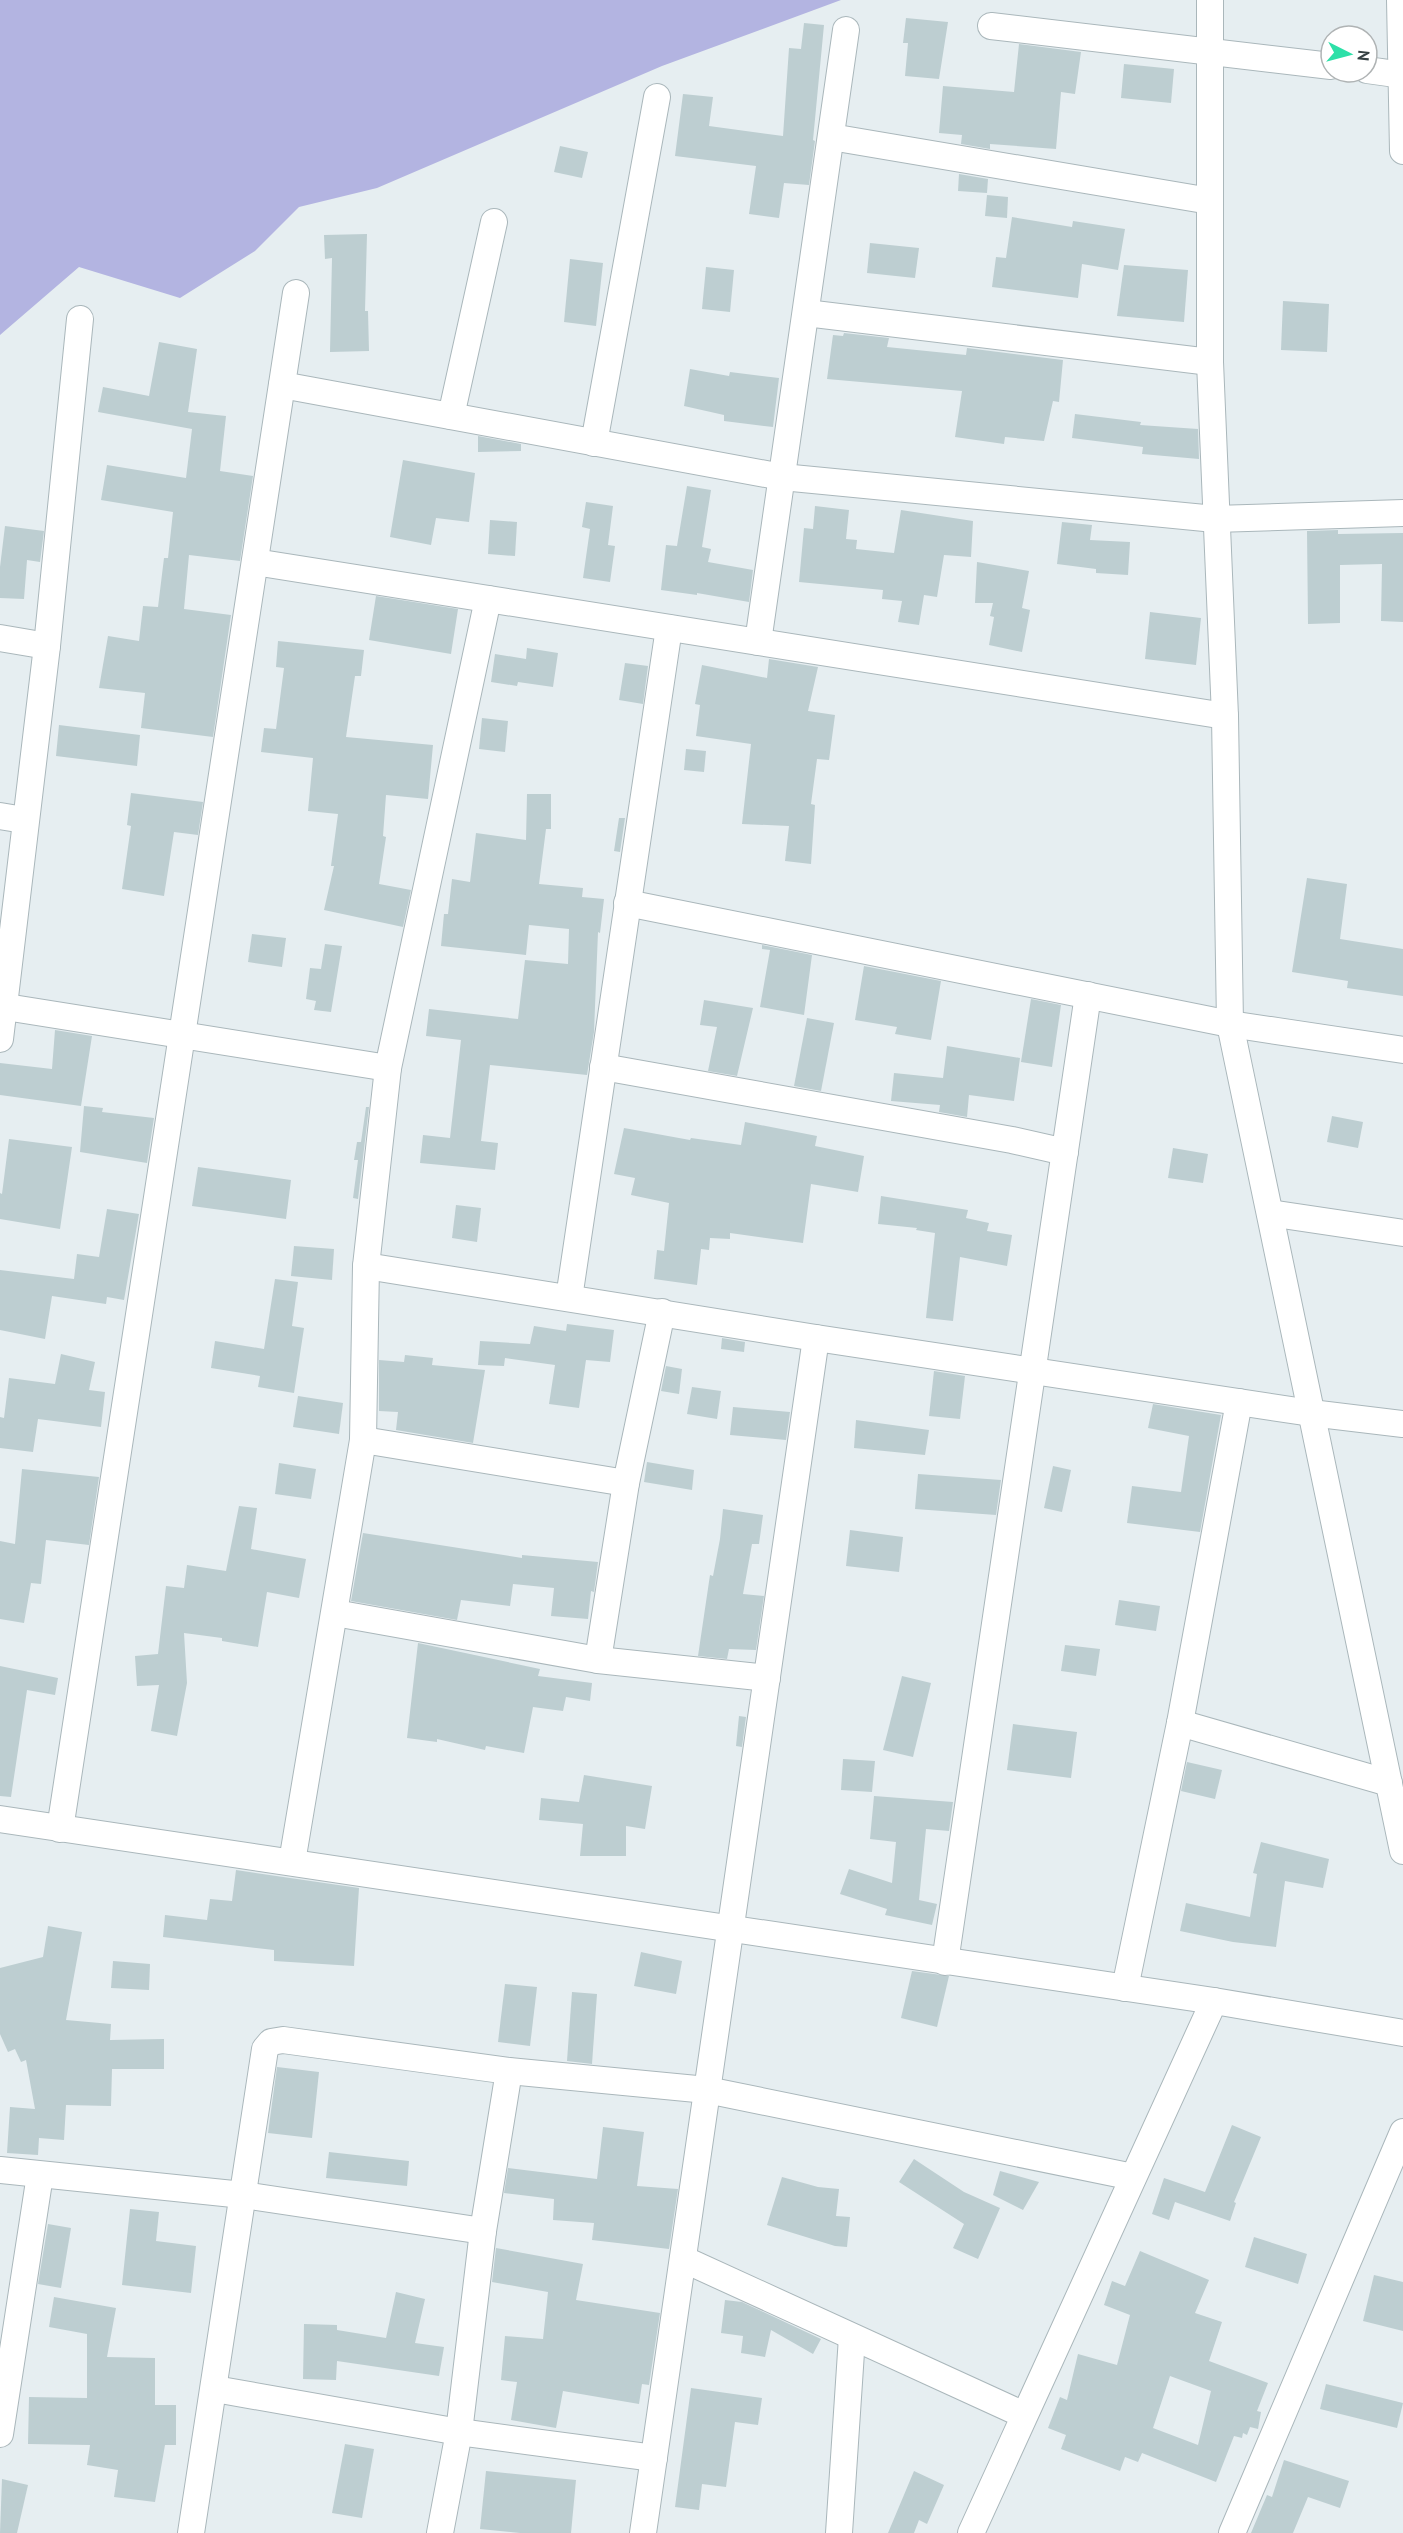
<svg xmlns="http://www.w3.org/2000/svg" width="1403" height="2533" font-family="'PT Sans',sans-serif">
  <rect width="100%" height="100%" fill="#e6eef1"/>
  <polygon fill="#b3b4e1" points="0,0 841,0 662,66 377,188 299,207 255,251 180,298 79,267 0,335"/>
  <g fill="#bdced1" fill-rule="evenodd">
    <polygon points="906,18 948,22 939,79 905,76 908,43 903,43"/>
    <polygon points="804,23 824,25 813,140 815,141 809,185 784,183 779,218 749,214 756,166 675,156 683,94 713,97 709,126 783,136 789,48 801,49"/>
    <polygon points="1019,44 1081,52 1075,94 1061,92 1056,149 990,144 990,149 961,144 962,135 939,133 943,86 1014,92"/>
    <polygon points="1124,64 1174,69 1171,103 1121,98"/>
    <polygon points="560,146 588,152 582,178 554,172"/>
    <polygon points="959,174 988,179 987,193 958,191"/>
    <polygon points="987,195 1008,197 1007,218 985,216"/>
    <polygon points="1012,217 1072,227 1073,221 1125,229 1118,270 1082,264 1078,298 992,287 996,257 1006,258"/>
    <polygon points="367,234 365,311 368,311 369,351 330,352 332,258 325,259 324,235"/>
    <polygon points="870,243 919,248 915,278 867,273"/>
    <polygon points="570,259 603,263 596,326 564,322"/>
    <polygon points="1124,265 1188,270 1184,322 1117,316"/>
    <polygon points="706,267 734,270 730,312 702,309"/>
    <polygon points="1283,301 1329,304 1327,352 1281,350"/>
    <polygon points="844,333 889,338 887,347 966,355 967,348 1063,360 1059,402 1053,401 1044,441 1005,437 1004,444 955,437 962,391 827,379 833,335 843,336"/>
    <polygon points="159,342 197,349 188,412 226,416 220,471 253,476 240,561 189,555 184,609 231,615 213,737 141,728 145,693 99,688 108,636 139,641 143,606 158,607 164,558 168,558 173,512 101,500 107,465 186,478 192,429 98,412 103,387 149,396"/>
    <polygon points="690,369 729,376 730,372 779,378 773,427 724,421 724,415 684,406"/>
    <polygon points="1075,414 1141,422 1140,425 1198,429 1199,459 1142,454 1143,447 1072,438"/>
    <polygon points="478,436 521,444 521,451 478,452"/>
    <polygon points="403,460 475,473 469,522 436,518 431,545 390,537"/>
    <polygon points="687,486 711,490 702,547 711,549 708,562 753,570 749,602 697,593 697,595 661,590 666,545 677,546"/>
    <polygon points="586,502 613,506 608,545 615,546 610,582 583,578 590,529 582,527"/>
    <polygon points="815,506 849,510 846,539 857,540 856,549 894,553 901,510 973,521 971,557 944,555 937,597 924,595 919,625 898,622 902,601 882,599 883,590 799,582 804,528 813,529"/>
    <polygon points="490,520 517,522 515,556 488,554"/>
    <polygon points="1062,522 1092,525 1090,540 1130,542 1128,575 1096,573 1096,569 1057,564"/>
    <polygon points="5,526 44,531 40,562 27,560 24,599 0,598 0,567"/>
    <polygon points="1338,530 1338,534 1403,533 1403,622 1381,621 1382,564 1340,565 1340,623 1308,624 1307,531"/>
    <polygon points="977,562 1029,571 1022,608 1030,610 1022,652 989,645 994,617 990,616 993,603 975,603"/>
    <polygon points="376,596 458,609 451,654 369,640"/>
    <polygon points="1150,612 1201,618 1196,665 1145,659"/>
    <polygon points="278,641 364,650 361,676 355,676 346,737 433,745 428,799 386,795 383,836 386,837 379,884 411,890 403,927 324,910 334,866 331,866 338,814 308,811 313,758 261,752 264,728 276,729 284,668 276,667"/>
    <polygon points="527,648 558,653 553,687 518,682 517,686 491,682 495,654 526,659"/>
    <polygon points="769,659 818,667 808,711 835,715 829,760 817,759 811,804 815,805 811,864 785,861 789,826 742,824 751,744 696,736 700,705 695,704 702,665 767,678"/>
    <polygon points="625,663 648,666 643,704 619,700"/>
    <polygon points="482,718 508,721 505,752 479,749"/>
    <polygon points="59,725 140,735 137,766 56,756"/>
    <polygon points="686,749 706,751 704,772 684,770"/>
    <polygon points="131,793 203,802 198,835 174,832 164,896 122,889 131,826 127,825"/>
    <polygon points="527,794 551,794 551,829 546,829 539,884 583,888 582,897 604,899 600,933 598,932 594,1032 587,1075 490,1065 481,1141 498,1143 495,1170 420,1163 423,1135 450,1138 461,1040 426,1036 429,1009 518,1019 525,960 568,964 569,929 529,925 526,955 441,946 444,914 448,914 452,879 470,882 476,833 526,840"/>
    <polygon points="619,818 625,818 620,852 614,851"/>
    <polygon points="1307,878 1347,884 1340,939 1403,949 1403,996 1347,988 1348,981 1292,972"/>
    <polygon points="252,934 286,938 282,967 248,962"/>
    <polygon points="325,944 342,946 331,1012 314,1010 316,1001 306,999 310,968 321,969"/>
    <polygon points="762,945 812,955 804,1015 760,1007 770,950 762,949"/>
    <polygon points="864,966 941,981 931,1040 895,1034 897,1027 855,1020"/>
    <polygon points="1031,999 1061,1005 1052,1067 1021,1062"/>
    <polygon points="704,1000 753,1008 737,1076 708,1071 717,1027 700,1025"/>
    <polygon points="807,1018 834,1023 821,1091 794,1086"/>
    <polygon points="55,1030 92,1036 81,1106 0,1095 0,1063 52,1069"/>
    <polygon points="947,1046 1020,1058 1014,1101 969,1095 967,1117 939,1112 940,1105 891,1101 894,1073 943,1078"/>
    <polygon points="84,1106 103,1108 102,1112 154,1118 147,1163 80,1152"/>
    <polygon points="366,1107 369,1107 358,1199 353,1198 358,1160 354,1160 357,1142 361,1142"/>
    <polygon points="1332,1116 1363,1122 1358,1148 1327,1142"/>
    <polygon points="745,1122 817,1136 815,1146 864,1156 858,1192 811,1184 803,1243 730,1233 730,1239 710,1238 709,1250 701,1249 697,1285 654,1279 657,1250 664,1251 669,1203 631,1195 635,1178 614,1174 624,1128 690,1140 691,1138 741,1145"/>
    <polygon points="9,1139 72,1147 60,1229 0,1219 0,1193 2,1194"/>
    <polygon points="1173,1148 1208,1154 1203,1183 1168,1178"/>
    <polygon points="198,1167 291,1180 286,1219 192,1206"/>
    <polygon points="881,1196 968,1210 966,1218 989,1223 987,1231 1012,1235 1007,1266 960,1257 953,1321 926,1318 935,1233 916,1230 917,1228 878,1224"/>
    <polygon points="456,1205 481,1208 477,1242 452,1238"/>
    <polygon points="107,1209 139,1214 124,1300 107,1297 106,1304 52,1296 45,1339 0,1330 0,1270 74,1279 77,1254 99,1257"/>
    <polygon points="294,1246 334,1249 332,1280 291,1276"/>
    <polygon points="275,1279 298,1282 292,1326 304,1328 294,1393 258,1387 260,1376 211,1368 215,1341 264,1349"/>
    <polygon points="567,1324 614,1330 610,1362 586,1360 579,1408 549,1404 555,1365 505,1358 504,1366 478,1365 480,1341 530,1344 534,1326 566,1331"/>
    <polygon points="722,1338 745,1342 744,1352 721,1349"/>
    <polygon points="61,1354 95,1362 89,1390 105,1392 101,1427 38,1419 33,1452 0,1448 0,1417 4,1418 9,1378 55,1384"/>
    <polygon points="405,1355 433,1358 432,1365 485,1370 473,1443 396,1430 398,1412 379,1411 379,1360 404,1362"/>
    <polygon points="666,1366 682,1369 679,1394 661,1391"/>
    <polygon points="934,1371 965,1376 960,1419 929,1416"/>
    <polygon points="692,1387 721,1391 717,1419 687,1414"/>
    <polygon points="298,1396 343,1403 339,1434 293,1427"/>
    <polygon points="1153,1404 1221,1415 1200,1532 1127,1523 1132,1486 1181,1492 1189,1436 1148,1428"/>
    <polygon points="733,1407 790,1412 786,1440 730,1435"/>
    <polygon points="856,1420 929,1430 925,1455 854,1448"/>
    <polygon points="647,1462 694,1470 692,1490 644,1482"/>
    <polygon points="279,1463 316,1469 311,1499 275,1494"/>
    <polygon points="1053,1466 1071,1470 1062,1512 1044,1508"/>
    <polygon points="22,1469 99,1477 89,1545 46,1540 41,1584 31,1583 24,1623 0,1619 0,1541 15,1544"/>
    <polygon points="918,1474 1001,1480 996,1515 915,1509"/>
    <polygon points="239,1506 257,1508 251,1549 306,1559 299,1598 267,1592 258,1647 222,1641 222,1638 184,1633 187,1683 177,1736 151,1731 159,1685 137,1686 135,1656 158,1654 166,1586 184,1588 187,1565 226,1571"/>
    <polygon points="723,1509 763,1515 759,1544 752,1544 743,1594 764,1596 756,1650 729,1649 727,1659 698,1656 710,1575 713,1576 720,1539"/>
    <polygon points="850,1530 903,1537 899,1572 846,1566"/>
    <polygon points="363,1533 522,1558 522,1555 598,1562 594,1592 591,1591 588,1619 551,1616 554,1588 513,1584 510,1606 461,1600 457,1620 351,1601"/>
    <polygon points="1119,1600 1160,1606 1156,1631 1115,1625"/>
    <polygon points="418,1643 540,1669 538,1676 592,1683 590,1701 566,1697 563,1711 533,1707 524,1753 486,1746 485,1750 437,1739 437,1742 407,1738"/>
    <polygon points="1065,1645 1100,1649 1096,1676 1061,1671"/>
    <polygon points="0,1666 58,1678 55,1695 27,1690 11,1797 0,1796"/>
    <polygon points="902,1676 931,1683 913,1757 883,1750"/>
    <polygon points="739,1716 746,1717 742,1747 736,1746"/>
    <polygon points="1013,1724 1077,1732 1071,1778 1007,1770"/>
    <polygon points="843,1759 875,1761 872,1792 841,1790"/>
    <polygon points="1187,1762 1222,1770 1215,1799 1181,1791"/>
    <polygon points="584,1775 652,1786 645,1829 626,1826 626,1856 580,1856 583,1824 539,1820 541,1798 579,1802"/>
    <polygon points="874,1796 953,1802 949,1831 926,1829 919,1900 937,1904 932,1925 885,1915 887,1909 840,1894 849,1869 892,1883 896,1842 870,1839"/>
    <polygon points="1261,1842 1329,1859 1323,1888 1285,1881 1276,1947 1233,1942 1180,1931 1186,1903 1250,1917 1257,1874 1253,1873"/>
    <polygon points="236,1870 359,1888 354,1966 274,1961 274,1950 163,1937 165,1915 207,1920 210,1899 232,1901"/>
    <polygon points="48,1926 82,1932 66,2020 111,2024 110,2040 164,2039 164,2069 112,2069 111,2106 66,2105 64,2140 39,2138 38,2155 7,2153 10,2107 35,2109 26,2060 21,2062 15,2049 8,2052 0,2034 0,1968 43,1957"/>
    <polygon points="641,1952 682,1961 676,1994 634,1986"/>
    <polygon points="113,1961 150,1964 149,1990 111,1988"/>
    <polygon points="912,1971 949,1976 937,2027 901,2018"/>
    <polygon points="505,1984 537,1987 530,2046 498,2042"/>
    <polygon points="572,1992 597,1994 592,2064 567,2061"/>
    <polygon points="277,2067 319,2072 312,2138 268,2133"/>
    <polygon points="1232,2125 1261,2137 1234,2202 1236,2203 1230,2221 1175,2202 1169,2220 1152,2214 1164,2178 1205,2192"/>
    <polygon points="603,2127 644,2132 637,2186 678,2189 669,2249 592,2240 594,2223 553,2220 554,2199 504,2193 508,2168 597,2179"/>
    <polygon points="329,2152 409,2161 407,2186 326,2178"/>
    <polygon points="914,2159 964,2192 1000,2208 978,2259 953,2248 964,2224 899,2182"/>
    <polygon points="1000,2171 1039,2182 1023,2210 993,2195"/>
    <polygon points="782,2177 818,2187 839,2189 836,2216 850,2217 847,2247 835,2246 767,2225"/>
    <polygon points="130,2209 159,2212 156,2241 196,2246 191,2293 122,2285"/>
    <polygon points="48,2224 71,2228 61,2288 38,2284"/>
    <polygon points="1254,2237 1307,2254 1298,2284 1245,2267"/>
    <polygon points="496,2248 583,2264 576,2300 660,2313 649,2385 642,2384 639,2404 563,2391 556,2428 511,2420 517,2382 501,2380 505,2336 543,2339 548,2292 492,2282"/>
    <path d="M 1140,2251 L 1209,2280 L 1195,2313 L 1222,2322 L 1209,2361 L 1268,2383 L 1257,2411 L 1261,2412 L 1258,2429 L 1250,2427 L 1247,2435 L 1243,2433 L 1242,2438 L 1234,2436 L 1216,2482 L 1142,2453 L 1138,2462 L 1125,2457 L 1120,2471 L 1061,2449 L 1066,2435 L 1048,2428 L 1060,2397 L 1067,2400 L 1078,2354 L 1117,2365 L 1130,2315 L 1104,2305 L 1112,2281 L 1125,2286 ZM 1170,2376 L 1211,2391 L 1198,2445 L 1153,2428 Z"/>
    <polygon points="1374,2275 1403,2282 1403,2331 1363,2321"/>
    <polygon points="396,2292 425,2299 415,2343 444,2347 439,2376 337,2361 336,2380 303,2379 304,2324 337,2325 337,2330 386,2338"/>
    <polygon points="54,2297 116,2308 107,2357 155,2358 155,2405 176,2405 176,2445 165,2445 155,2502 114,2497 118,2470 87,2465 90,2445 28,2444 29,2397 87,2398 87,2334 49,2327"/>
    <polygon points="725,2300 742,2302 821,2339 813,2354 771,2330 765,2357 741,2353 743,2336 721,2333"/>
    <polygon points="1326,2384 1403,2403 1397,2428 1320,2409"/>
    <polygon points="691,2388 762,2398 758,2425 735,2422 726,2487 702,2484 699,2510 675,2507"/>
    <polygon points="345,2444 374,2449 362,2518 332,2513"/>
    <polygon points="1284,2460 1349,2481 1340,2508 1308,2497 1293,2533 1251,2533 1267,2495 1272,2497"/>
    <polygon points="486,2471 576,2480 571,2533 520,2533 480,2529"/>
    <polygon points="914,2471 944,2485 927,2524 919,2520 914,2533 888,2533"/>
    <polygon points="2,2479 28,2485 17,2533 0,2533"/>
  </g>
  <g fill="none" stroke-linecap="round" stroke-linejoin="round">
    <defs>
      <g id="minor">
        <polyline points="1210,0 1210,362 1225,716 1230,1024 1403,1851"/>
        <polyline points="1400,0 1403,151"/>
        <polyline points="991,26 1331,66"/>
        <polyline points="1367,70 1403,75"/>
        <polyline points="831,137 1210,201"/>
        <polyline points="806,313 1210,362"/>
        <polyline points="282,385 782,477 1215,519 1403,513"/>
        <polyline points="451,416 494,222"/>
        <polyline points="594,443 657,97"/>
        <polyline points="255,562 1225,716"/>
        <polyline points="0,638 47,646"/>
        <polyline points="758,642 846,30"/>
        <polyline points="0,816 24,820"/>
        <polyline points="627,903 1230,1024 1403,1050"/>
        <polyline points="0,1006 388,1068"/>
        <polyline points="0,1039 47,646 80,319"/>
        <polyline points="603,1067 1012,1140 1065,1152"/>
        <polyline points="1270,1213 1403,1233"/>
        <polyline points="366,1266 816,1338 1311,1413 1403,1424"/>
        <polyline points="569,1298 669,628"/>
        <polyline points="363,1440 626,1483"/>
        <polyline points="335,1613 598,1660 767,1678"/>
        <polyline points="598,1660 626,1483 662,1312"/>
        <polyline points="1180,1723 1389,1783"/>
        <polyline points="0,1819 1214,2001 1403,2033"/>
        <polyline points="60,1829 296,293"/>
        <polyline points="292,1862 363,1440 366,1266 388,1068 488,599"/>
        <polyline points="945,1962 1088,995"/>
        <polyline points="1125,1988 1180,1723 1239,1402"/>
        <polyline points="0,2170 243,2195 483,2231"/>
        <polyline points="683,2259 1024,2415"/>
        <polyline points="215,2389 459,2432 654,2458"/>
        <polyline points="0,2434 40,2175"/>
        <polyline points="191,2533 265,2049 271,2042 283,2040 509,2071 707,2090 1133,2177"/>
        <polyline points="440,2533 459,2432 483,2231 509,2071"/>
        <polyline points="643,2533 816,1338"/>
        <polyline points="839,2533 852,2337"/>
        <polyline points="971,2533 1214,2001"/>
        <polyline points="1232,2533 1403,2132"/>
      </g>
    </defs>
    <use href="#minor" stroke="#aab7bb" stroke-width="28"/>
    <use href="#minor" stroke="#fff" stroke-width="26"/>
  </g>
  <g transform="translate(1349 54) rotate(96)"><circle r="28" fill="#ffffff" stroke="#afb3b4" stroke-width="1.5"/>
  <path d="M0-4.5L10 22L0 15L-10 22Z" fill="#2de0a8"/>
  <text y="-9" font-size="16" font-weight="bold" text-anchor="middle" fill="#364143">N</text>
  </g>
</svg>
